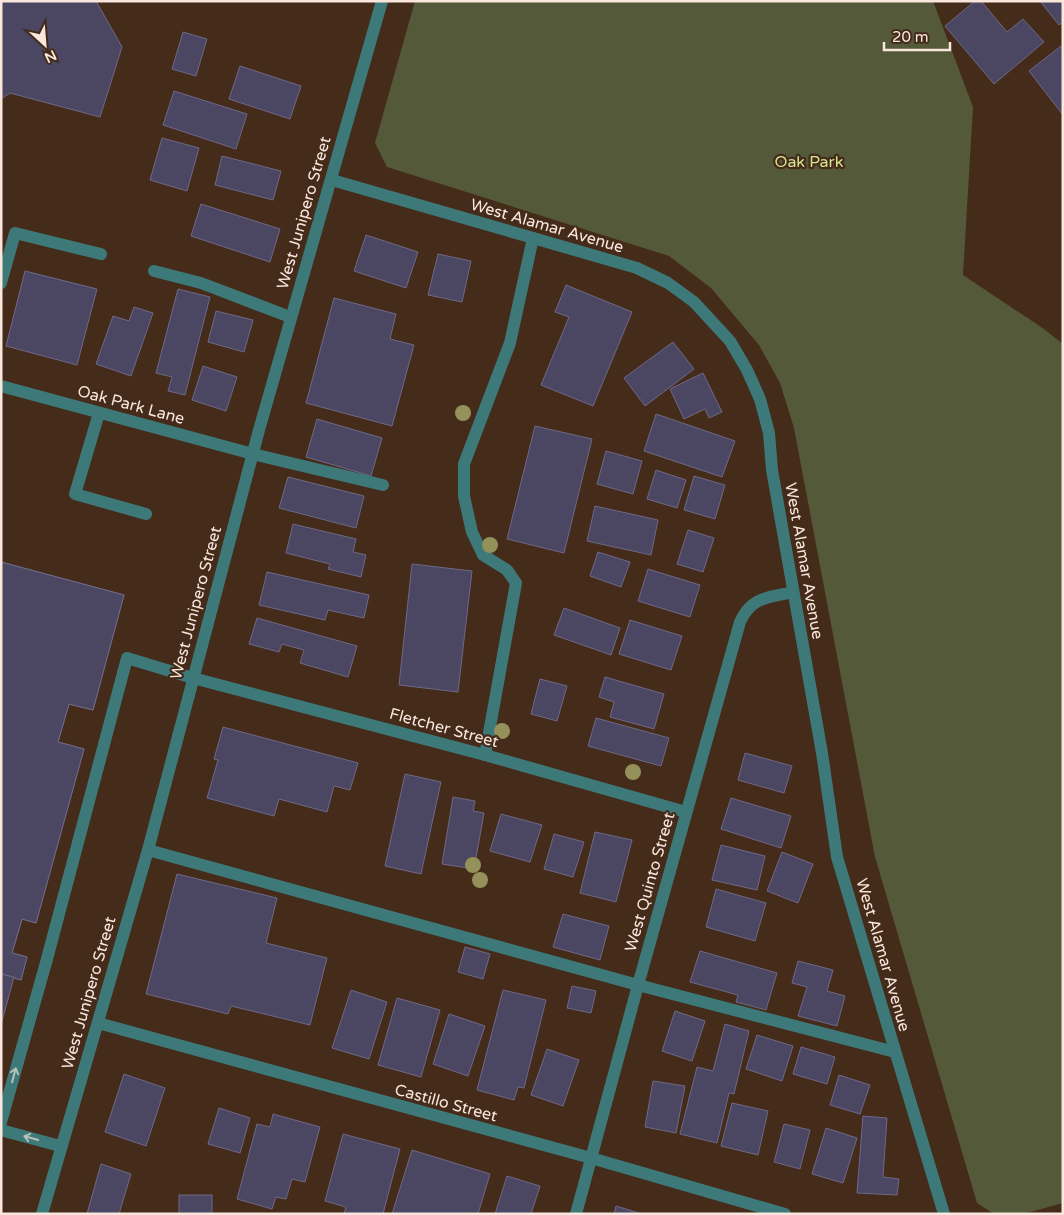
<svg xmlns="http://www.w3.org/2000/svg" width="1064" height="1215" font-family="'Varela Round',sans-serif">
  <rect width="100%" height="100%" fill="#452b1a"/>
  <polygon fill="#535939" points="415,1 933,1 973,107 963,275 1044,329 1063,344 1063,1203 1023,1214 994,1214 977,1203 875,857 794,428 780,383 759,345 711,288 669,256 387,167 375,143"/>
  <g fill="#4b4662" stroke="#6e6987">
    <polygon points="1,1 96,1 122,47 100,117 10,93 1,99"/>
    <polygon points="975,1 981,1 1007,32 1023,19 1044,42 994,84 945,26"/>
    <polygon points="1040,1 1063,1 1063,22 1059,25"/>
    <polygon points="183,32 207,39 196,76 172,69"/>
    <polygon points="1061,46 1063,48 1063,115 1029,71"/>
    <polygon points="240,66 301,86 290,119 229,99"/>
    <polygon points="174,91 247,114 236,149 163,125"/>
    <polygon points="162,138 199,148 187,191 150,180"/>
    <polygon points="222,156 281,171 273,200 215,185"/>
    <polygon points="201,204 280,229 270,262 191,236"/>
    <polygon points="366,235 418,252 406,288 354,271"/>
    <polygon points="438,254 471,261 462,302 428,295"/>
    <polygon points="25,271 97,289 77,365 6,346"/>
    <polygon points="566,285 632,312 593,406 541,385 569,317 555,312"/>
    <polygon points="178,289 210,297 185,395 168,391 172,377 156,373"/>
    <polygon points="334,298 396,314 390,339 414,345 392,426 306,403"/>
    <polygon points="134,307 153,313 131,376 96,364 113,316 129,321"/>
    <polygon points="216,311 253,320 244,352 208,342"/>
    <polygon points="673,342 694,369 645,406 624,378"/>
    <polygon points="203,366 237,377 226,411 192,400"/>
    <polygon points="703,373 722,412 709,418 705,409 684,419 670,389"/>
    <polygon points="656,414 735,441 722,477 644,451"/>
    <polygon points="317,419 382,438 371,476 306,457"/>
    <polygon points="535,426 592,439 564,553 507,539"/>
    <polygon points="606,451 642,461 633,494 597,484"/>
    <polygon points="656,470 686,480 677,508 647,499"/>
    <polygon points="694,476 725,485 715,519 684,510"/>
    <polygon points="288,477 364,496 356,528 279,508"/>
    <polygon points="595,506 658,520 651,555 587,541"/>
    <polygon points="293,524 356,539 353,552 366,555 361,577 328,569 330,564 286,553"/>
    <polygon points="688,530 714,538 703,572 677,564"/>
    <polygon points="598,552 630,562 621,587 590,576"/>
    <polygon points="1,562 124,595 93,710 69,704 58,742 84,749 36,923 22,919 12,953 27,957 21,980 1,974"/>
    <polygon points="1,562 124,595 93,710 69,704 58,742 84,749 36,923 22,919 12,953 27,957 21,980 1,974"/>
    <polygon points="412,564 472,571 458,692 399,685"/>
    <polygon points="648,569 700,585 690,617 638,601"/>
    <polygon points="267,572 369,595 364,618 328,610 325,620 259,605"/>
    <polygon points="564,608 620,628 611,655 554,635"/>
    <polygon points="257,618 357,646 348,677 300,663 304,650 282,644 279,652 249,644"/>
    <polygon points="630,620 682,636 671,670 619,654"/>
    <polygon points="605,677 664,694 654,729 610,717 614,702 599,697"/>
    <polygon points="540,679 567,686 557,721 531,714"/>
    <polygon points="596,718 669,738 661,766 588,746"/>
    <polygon points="223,727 358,763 350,790 334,786 327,812 279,799 274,816 207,798 218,760 214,759"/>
    <polygon points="745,753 792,766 784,793 738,780"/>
    <polygon points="405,774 441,782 421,874 385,866"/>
    <polygon points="453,797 475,801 473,811 484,813 474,869 442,864"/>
    <polygon points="731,798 791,816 781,848 721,829"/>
    <polygon points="501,814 542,825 530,862 490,851"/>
    <polygon points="595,832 632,840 616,902 580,893"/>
    <polygon points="554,834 584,842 573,877 544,869"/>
    <polygon points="721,845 765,856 757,890 712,880"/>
    <polygon points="782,852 813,864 798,903 767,891"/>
    <polygon points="177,874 277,898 266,943 327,958 310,1025 231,1006 228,1014 146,994"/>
    <polygon points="716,889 766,903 755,941 706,927"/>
    <polygon points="563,914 609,926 600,960 553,947"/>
    <polygon points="465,947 490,954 483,979 458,972"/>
    <polygon points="700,951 777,973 766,1010 736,1002 738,995 690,982"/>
    <polygon points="798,961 833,970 827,991 845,996 837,1026 798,1016 807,987 792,983"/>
    <polygon points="1,974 14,977 1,1025"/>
    <polygon points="572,986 596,991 591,1013 567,1008"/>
    <polygon points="351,990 387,1002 369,1059 332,1048"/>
    <polygon points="503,990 546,1000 524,1088 518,1087 514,1100 477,1090"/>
    <polygon points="397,998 440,1010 421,1077 378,1065"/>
    <polygon points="675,1011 705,1021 692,1061 662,1051"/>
    <polygon points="449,1014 485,1026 468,1076 433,1064"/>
    <polygon points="725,1024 749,1031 734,1094 729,1093 717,1143 680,1134 697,1067 713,1071"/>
    <polygon points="757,1035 793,1046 782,1081 746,1069"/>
    <polygon points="801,1047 835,1057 827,1084 793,1074"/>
    <polygon points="547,1049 579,1060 563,1106 531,1095"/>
    <polygon points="124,1074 165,1088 146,1146 105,1132"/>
    <polygon points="839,1075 870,1085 860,1114 830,1105"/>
    <polygon points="653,1081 685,1086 676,1133 645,1127"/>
    <polygon points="732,1103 768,1111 758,1155 721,1146"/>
    <polygon points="219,1108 250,1118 240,1153 208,1144"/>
    <polygon points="273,1114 320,1127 305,1182 292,1179 286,1199 276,1197 272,1209 237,1199 257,1124 270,1127"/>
    <polygon points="863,1116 887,1118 883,1177 899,1179 897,1195 857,1193"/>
    <polygon points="784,1124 810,1130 800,1169 774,1162"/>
    <polygon points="826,1128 857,1138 843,1183 812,1174"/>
    <polygon points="343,1134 400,1149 383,1214 344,1214 346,1207 325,1201"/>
    <polygon points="412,1150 490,1174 478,1214 392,1214"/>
    <polygon points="101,1164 131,1174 119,1214 87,1214"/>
    <polygon points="507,1176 540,1186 531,1214 495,1214"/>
    <rect x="179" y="1195" width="33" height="19"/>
    <polygon points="616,1206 642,1214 614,1214"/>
  </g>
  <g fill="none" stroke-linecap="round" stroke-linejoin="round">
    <g stroke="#3d7979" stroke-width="12">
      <polyline points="154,271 201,283 290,317"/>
      <polyline points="1,283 15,233 101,254"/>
      <polyline points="99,413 75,494 146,514"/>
      <polyline points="253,454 383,485"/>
      <polyline points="485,755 516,583 507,570 483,555 472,532 464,496 464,464 510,343 533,238"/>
      <polyline points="148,850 638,985 895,1052"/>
      <polyline points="1,1122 47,959 127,658 193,678"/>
      <polyline points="1,1130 60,1146"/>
    </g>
    <g stroke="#3d7979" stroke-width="12">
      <polyline points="332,180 637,268 668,283 694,302 730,341 747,370 760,399 769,433 772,470 822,753 837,857 944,1214"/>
      <polyline points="1,386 253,454"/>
      <polyline points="193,678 485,755 686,812"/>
      <polyline points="98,1023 591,1158 785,1214"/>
      <polyline points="42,1214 148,850 259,430 382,1"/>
      <path d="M 576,1214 L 638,985 L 740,622 C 752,596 768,598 793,592"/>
    </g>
  </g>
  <g fill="#94915b">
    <circle cx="463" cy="413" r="8"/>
    <circle cx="490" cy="545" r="8"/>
    <circle cx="502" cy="731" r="8"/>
    <circle cx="633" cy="772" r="8"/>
    <circle cx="473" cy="865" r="8"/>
    <circle cx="480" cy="880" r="8"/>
  </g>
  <defs><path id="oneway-shaft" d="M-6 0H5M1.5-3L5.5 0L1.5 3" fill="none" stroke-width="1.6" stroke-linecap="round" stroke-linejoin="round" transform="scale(1.25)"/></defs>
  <g stroke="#b7c0ba">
    <use href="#oneway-shaft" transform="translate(14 1075) rotate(-75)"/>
    <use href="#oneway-shaft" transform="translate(31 1138) rotate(-164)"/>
  </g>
  <g text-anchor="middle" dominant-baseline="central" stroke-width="4.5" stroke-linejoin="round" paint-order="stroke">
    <g font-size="16" fill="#d5e490" stroke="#452b1a">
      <text x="809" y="162">Oak Park</text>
    </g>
    <g font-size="16" fill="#f9e7dd" stroke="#452b1a">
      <text transform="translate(304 213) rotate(-74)">West Junipero Street</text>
      <text transform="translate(547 226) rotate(16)">West Alamar Avenue</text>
      <text transform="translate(131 405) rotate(15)">Oak Park Lane</text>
      <text transform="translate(804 561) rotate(80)">West Alamar Avenue</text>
      <text transform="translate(196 603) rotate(-75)">West Junipero Street</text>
      <text transform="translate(444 728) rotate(15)">Fletcher Street</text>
      <text transform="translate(650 882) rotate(-74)">West Quinto Street</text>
      <text transform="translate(883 955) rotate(74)">West Alamar Avenue</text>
      <text transform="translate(89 993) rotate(-74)">West Junipero Street</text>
      <text transform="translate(446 1103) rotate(15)">Castillo Street</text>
    </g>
  </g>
  <rect width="1064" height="1215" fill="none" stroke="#f9e7dd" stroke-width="5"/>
  <g transform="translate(45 45) rotate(154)" stroke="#452b1a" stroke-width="4" paint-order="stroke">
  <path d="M0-4L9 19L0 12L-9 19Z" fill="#f9e7dd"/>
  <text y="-8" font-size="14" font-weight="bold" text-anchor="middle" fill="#f9e7dd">N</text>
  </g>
  <path d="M884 42v8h66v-8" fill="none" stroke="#f9e7dd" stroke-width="2.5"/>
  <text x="892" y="42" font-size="15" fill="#f9e7dd" stroke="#452b1a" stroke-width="4" paint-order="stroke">20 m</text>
</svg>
